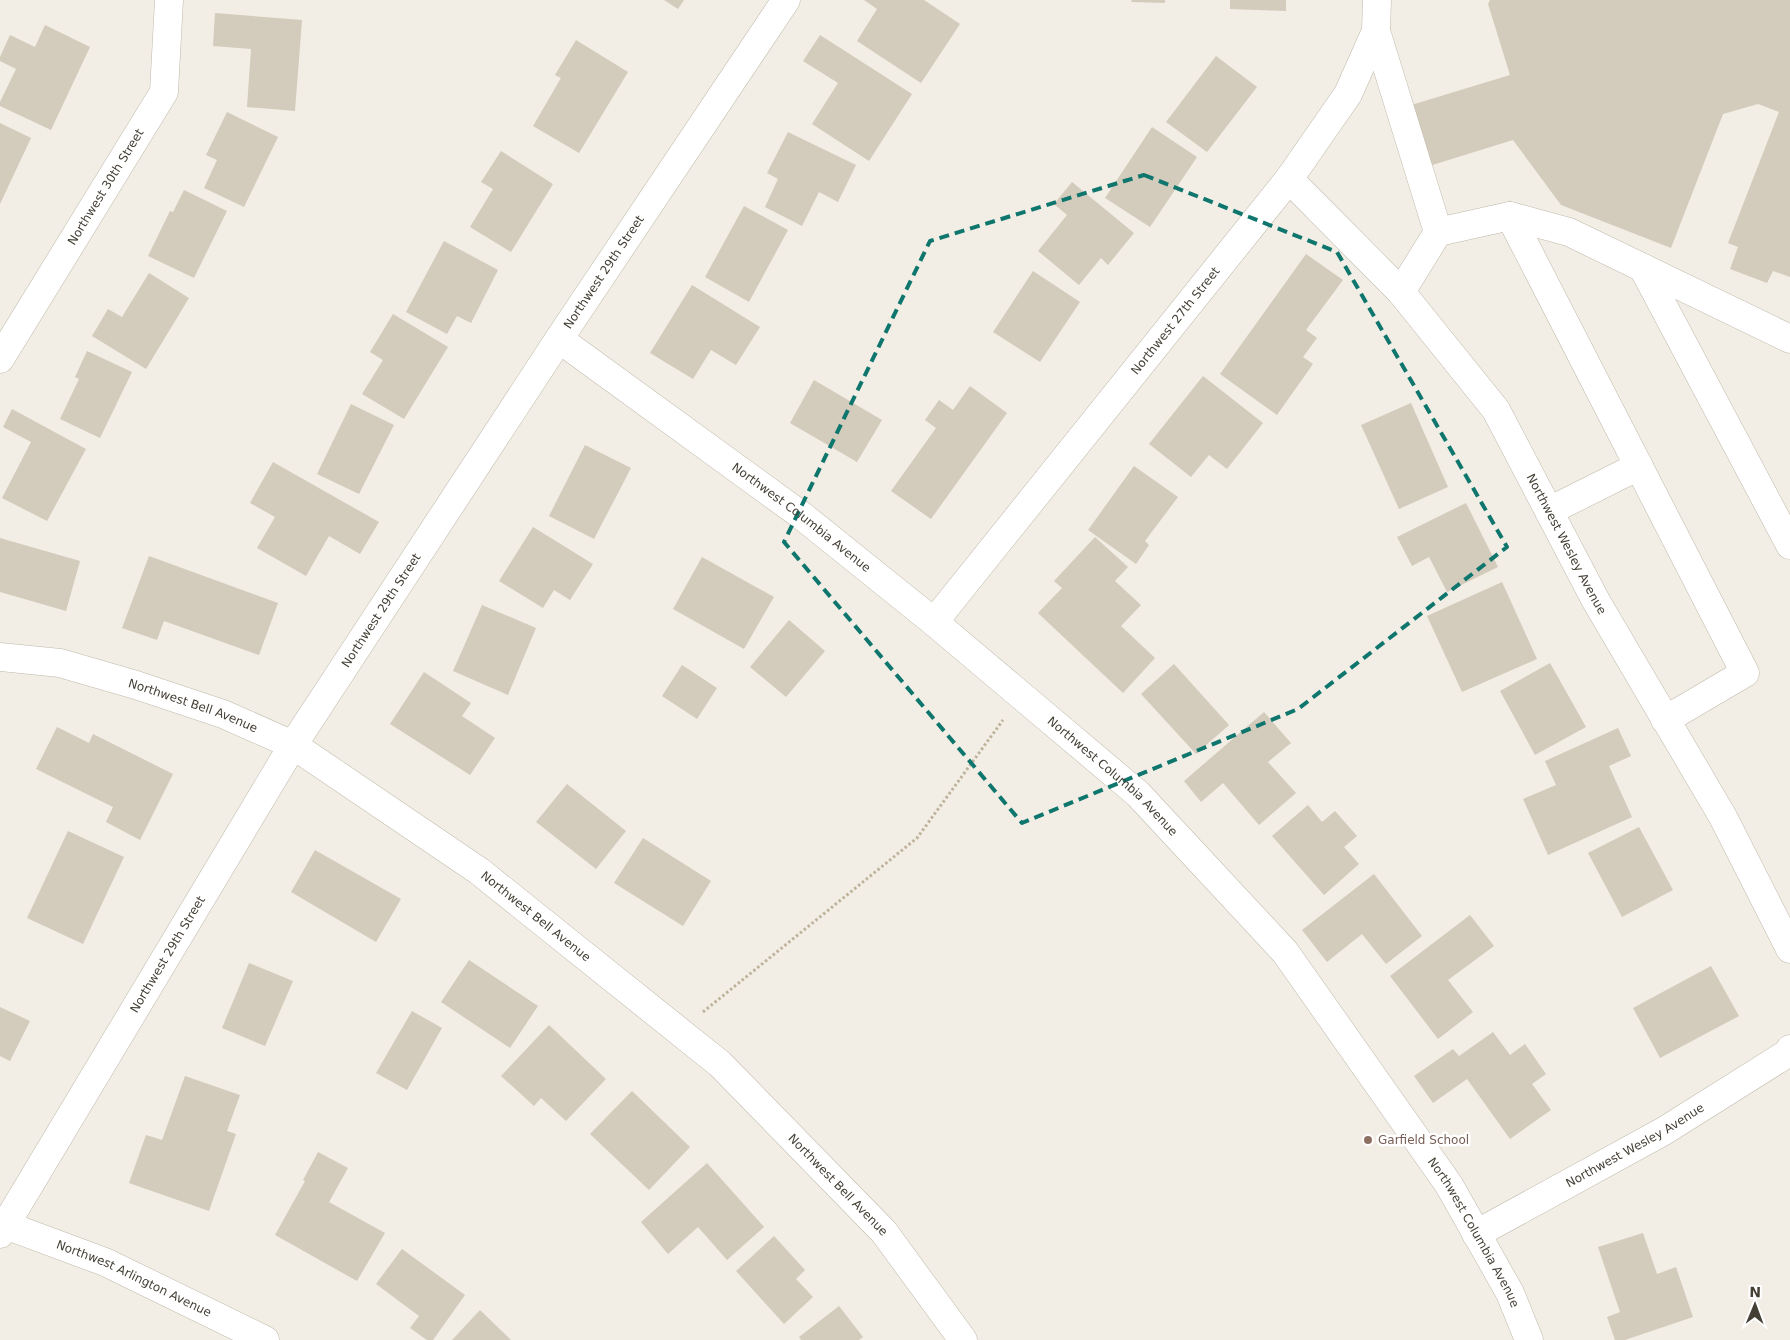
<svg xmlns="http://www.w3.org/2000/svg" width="1790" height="1340" font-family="'DejaVu Sans',sans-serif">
  <rect width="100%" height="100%" fill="#f2eee5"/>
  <g fill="#d3cbbb">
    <polygon points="664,0 684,0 678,9"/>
    <polygon points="864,0 924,0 960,24 921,83 857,41 877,9"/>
    <polygon points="1132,0 1165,0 1165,3 1131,2"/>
    <polygon points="1230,0 1286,0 1286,11 1230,9"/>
    <polygon points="1490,0 1790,0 1790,277 1773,271 1767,283 1730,269 1738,247 1728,243 1779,112 1758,104 1723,114 1671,248 1561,205 1513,140 1426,167 1408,106 1510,75 1488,4"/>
    <polygon points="215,13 302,20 295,111 247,107 251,49 213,46"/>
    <polygon points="45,25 90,47 51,130 0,106 0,102 16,69 0,61 0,57 10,35 35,47"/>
    <polygon points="820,35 912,94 869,161 812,124 838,83 803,61"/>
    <polygon points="576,40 628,72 579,153 533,126 561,78 555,75"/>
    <polygon points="1216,56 1257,87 1207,152 1166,122"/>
    <polygon points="227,112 278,137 244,207 204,188 217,160 206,155"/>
    <polygon points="0,123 31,138 0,204"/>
    <polygon points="1152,127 1197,157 1150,227 1105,198"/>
    <polygon points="788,132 856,165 838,202 819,192 802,226 765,207 778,179 767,173"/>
    <polygon points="501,151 553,184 511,252 470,227 493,189 481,182"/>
    <polygon points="1072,182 1134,233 1108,265 1101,258 1079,285 1038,251 1067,215 1054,204"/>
    <polygon points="184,190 227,211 194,278 148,256 170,211 173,212"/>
    <polygon points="744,206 788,230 749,302 705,277"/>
    <polygon points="444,241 498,270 471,323 457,316 447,334 406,312"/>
    <polygon points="1306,254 1343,280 1306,330 1317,338 1303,357 1313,364 1277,415 1220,374"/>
    <polygon points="1033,271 1080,302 1040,362 993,332"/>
    <polygon points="149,273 189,298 146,369 92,336 108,309 122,317"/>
    <polygon points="692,285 760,327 736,365 711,350 693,379 650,353"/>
    <polygon points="393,314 448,347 404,419 362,394 383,360 370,352"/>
    <polygon points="87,351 132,372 100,438 60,419 79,379 75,377"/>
    <polygon points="1203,376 1263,423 1227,469 1209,455 1191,477 1149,444"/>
    <polygon points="814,380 882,420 857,462 790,423"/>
    <polygon points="970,386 1007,413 931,519 891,491 936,428 925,420 939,400 953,410"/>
    <polygon points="1411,403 1448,487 1399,509 1361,425"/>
    <polygon points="351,404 394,425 359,494 317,474"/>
    <polygon points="12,409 86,449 47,521 2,498 31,442 3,427"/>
    <polygon points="585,445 631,468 594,539 549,516"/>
    <polygon points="273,462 379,522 360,554 329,536 306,576 257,548 275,517 250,503"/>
    <polygon points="1134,466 1178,497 1145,541 1149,545 1136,564 1088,530"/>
    <polygon points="1466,503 1498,567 1447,592 1429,557 1412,566 1397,537"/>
    <polygon points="533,527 593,564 570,600 554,590 543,608 499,581"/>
    <polygon points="1095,537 1128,567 1115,581 1141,605 1121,626 1155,658 1123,693 1038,613 1062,588 1054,581"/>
    <polygon points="0,538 80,561 66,611 0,592"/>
    <polygon points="149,556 278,603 259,655 164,621 157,640 122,628"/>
    <polygon points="702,557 774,597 744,649 673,609"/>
    <polygon points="1502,582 1537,659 1462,692 1427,616"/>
    <polygon points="482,605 536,628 508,695 453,671"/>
    <polygon points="789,620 825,651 786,697 750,667"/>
    <polygon points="1550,663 1586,727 1535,755 1500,691"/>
    <polygon points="1174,664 1229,725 1196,754 1141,694"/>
    <polygon points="682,665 717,688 697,719 662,696"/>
    <polygon points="424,672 471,703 462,716 495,738 470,775 390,724"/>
    <polygon points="1264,712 1291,743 1268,762 1296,793 1259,825 1223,783 1201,802 1184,781"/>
    <polygon points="57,727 89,743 93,734 173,774 140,840 106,822 113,807 36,769"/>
    <polygon points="1618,728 1631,756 1609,766 1632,817 1548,855 1523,799 1556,785 1545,761"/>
    <polygon points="567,784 626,831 596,869 536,822"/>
    <polygon points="1308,805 1322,822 1335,811 1357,836 1344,847 1359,864 1324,895 1272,836"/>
    <polygon points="1639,827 1673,890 1622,917 1588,853"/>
    <polygon points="68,831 124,857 83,944 27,918"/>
    <polygon points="643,838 711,881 683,926 614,883"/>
    <polygon points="315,850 401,899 376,942 291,892"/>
    <polygon points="1374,874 1422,936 1386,964 1362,934 1327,962 1302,930"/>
    <polygon points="1470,915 1494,946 1448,980 1473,1012 1438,1039 1390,976"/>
    <polygon points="469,960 538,1006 510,1048 441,1002"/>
    <polygon points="249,963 293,981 265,1046 222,1028"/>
    <polygon points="1711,966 1739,1016 1660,1058 1633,1008"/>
    <polygon points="0,1007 30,1021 10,1061 0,1056"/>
    <polygon points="412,1011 442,1028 407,1090 376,1073"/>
    <polygon points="549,1025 606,1079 566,1121 541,1098 534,1106 501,1076"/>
    <polygon points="1493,1032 1510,1055 1525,1044 1546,1074 1532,1084 1551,1110 1510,1139 1467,1079 1433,1103 1414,1076 1453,1049 1459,1056"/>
    <polygon points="185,1076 240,1095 227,1131 236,1134 209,1211 129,1183 146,1135 162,1140"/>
    <polygon points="632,1091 690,1147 649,1190 590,1134"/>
    <polygon points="318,1152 348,1168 329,1202 385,1233 357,1281 275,1235 305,1181 303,1180"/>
    <polygon points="707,1163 764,1227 727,1260 698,1227 668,1254 641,1222"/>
    <polygon points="1643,1233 1657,1274 1676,1267 1693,1317 1625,1340 1615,1340 1607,1317 1620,1312 1598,1247"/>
    <polygon points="774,1236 805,1270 796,1279 813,1297 784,1324 736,1271"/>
    <polygon points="402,1249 465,1295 433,1340 427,1340 410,1328 419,1316 376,1284"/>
    <polygon points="839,1306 863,1337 859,1340 801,1340 799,1337"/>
    <polygon points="480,1310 511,1340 452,1340"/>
  </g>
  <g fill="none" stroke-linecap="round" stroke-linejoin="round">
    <defs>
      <g id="minor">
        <polyline points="1376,31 1438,232 1401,292"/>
        <path id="s1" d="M 1289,179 L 1401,292 L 1496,410 L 1596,601 L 1723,817 L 1790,949"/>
        <polyline points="1510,216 1745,673 1665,720"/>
        <polyline points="1438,232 1510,216 1569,232 1790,339"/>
        <polyline points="1643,268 1790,545"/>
        <path id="s2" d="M 559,339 L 801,515 L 934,622 L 1138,794 L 1285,952 L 1449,1185 L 1510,1293 L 1529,1340"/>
        <path id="s3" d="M 0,359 L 164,92 L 169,0"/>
        <polyline points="1549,511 1639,466"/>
        <path id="s4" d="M 934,622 L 1289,179 L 1348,94 L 1376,31 L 1377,0"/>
        <path id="s5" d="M 0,657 L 60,663 L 136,685 L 223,714 L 293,745 L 479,871 L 720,1064 L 884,1232 L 963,1340"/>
        <path id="s6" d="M 0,1223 L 105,1262 L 265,1340"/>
        <path id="s7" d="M 0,1234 L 293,745 L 559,339 L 786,0"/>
        <path id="s8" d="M 1476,1234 L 1664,1131 L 1788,1053 L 1790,1049"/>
      </g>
    </defs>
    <use href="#minor" stroke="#c0b9ab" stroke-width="29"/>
    <polyline stroke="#beb39a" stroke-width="3" stroke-dasharray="2.5 2.5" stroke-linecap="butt" points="703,1012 917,838 1003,720"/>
    <use href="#minor" stroke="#fff" stroke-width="28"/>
  </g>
  <path fill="none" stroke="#0f766e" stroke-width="4" stroke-dasharray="10 6" stroke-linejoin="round" d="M 1144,175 L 1337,252 L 1507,547 L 1298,709 L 1022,823 L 784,542 L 930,241 Z"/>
  <circle fill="#8d6e63" stroke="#fff" stroke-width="2" cx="1368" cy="1140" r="5"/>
  <g text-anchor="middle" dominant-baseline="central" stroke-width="5" stroke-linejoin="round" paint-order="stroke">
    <g font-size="12" fill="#443f35" stroke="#fff">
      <text stroke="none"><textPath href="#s3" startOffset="202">Northwest 30th Street</textPath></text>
      <text stroke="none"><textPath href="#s7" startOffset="1136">Northwest 29th Street</textPath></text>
      <text stroke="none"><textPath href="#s4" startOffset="386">Northwest 27th Street</textPath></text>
      <text stroke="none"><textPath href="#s2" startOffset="301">Northwest Columbia Avenue</textPath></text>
      <text stroke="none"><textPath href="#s1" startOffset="462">Northwest Wesley Avenue</textPath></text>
      <text stroke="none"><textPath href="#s7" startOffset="731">Northwest 29th Street</textPath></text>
      <text stroke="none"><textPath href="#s5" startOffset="200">Northwest Bell Avenue</textPath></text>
      <text stroke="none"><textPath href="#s2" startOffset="706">Northwest Columbia Avenue</textPath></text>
      <text stroke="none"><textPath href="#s5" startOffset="605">Northwest Bell Avenue</textPath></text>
      <text stroke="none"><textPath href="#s7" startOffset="326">Northwest 29th Street</textPath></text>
      <text stroke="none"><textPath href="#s8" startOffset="182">Northwest Wesley Avenue</textPath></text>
      <text stroke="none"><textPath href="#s5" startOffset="1010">Northwest Bell Avenue</textPath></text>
      <text stroke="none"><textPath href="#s2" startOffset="1291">Northwest Columbia Avenue</textPath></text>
      <text stroke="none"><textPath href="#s6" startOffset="145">Northwest Arlington Avenue</textPath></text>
    </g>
    <g font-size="12" fill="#785e54" stroke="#fff" text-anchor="start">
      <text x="1378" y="1140">Garfield School</text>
    </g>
  </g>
  <g transform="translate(1755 1305) rotate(1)" stroke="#ffffff" stroke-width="4" paint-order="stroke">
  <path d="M0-4L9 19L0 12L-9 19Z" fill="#443f35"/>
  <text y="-8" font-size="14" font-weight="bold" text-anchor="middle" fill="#443f35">N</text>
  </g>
</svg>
